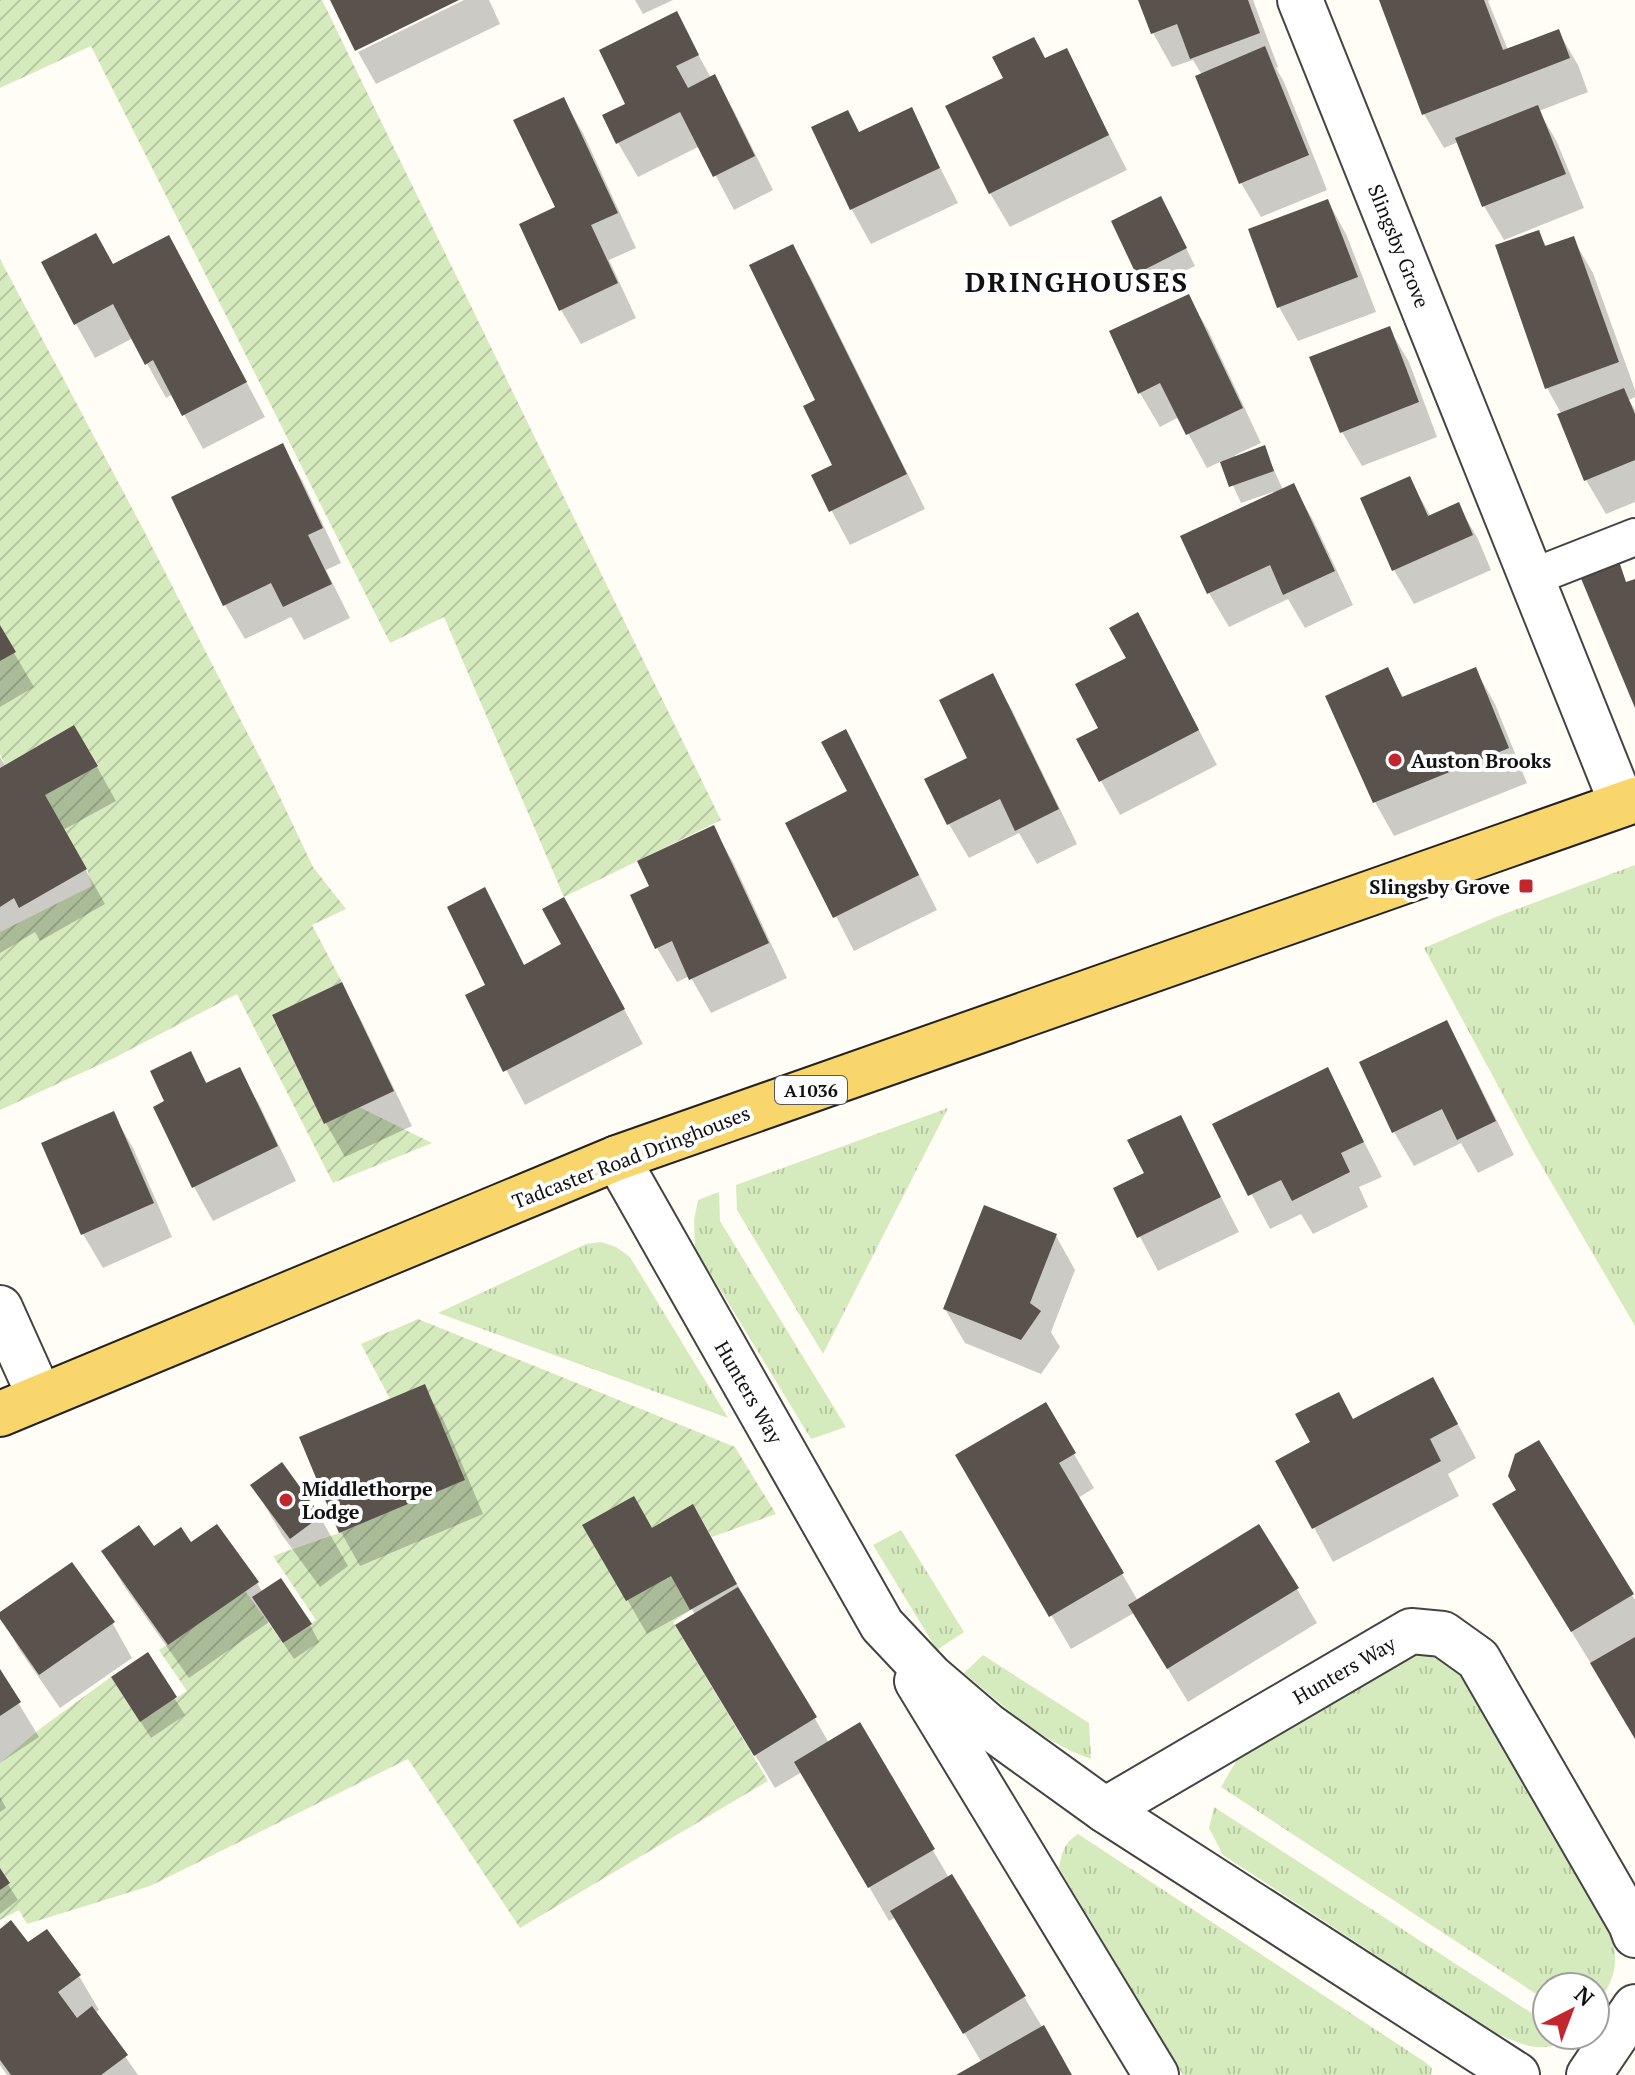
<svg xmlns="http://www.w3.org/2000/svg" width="1635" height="2075" font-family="'PT Serif',serif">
  <defs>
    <pattern id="grass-tufts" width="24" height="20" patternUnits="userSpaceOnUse" patternTransform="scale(2)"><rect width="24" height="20" fill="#d5ebbd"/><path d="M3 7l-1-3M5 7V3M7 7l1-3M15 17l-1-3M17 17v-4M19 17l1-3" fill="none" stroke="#b6c8a1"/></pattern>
    <pattern id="garden-furrows" width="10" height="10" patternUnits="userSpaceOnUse" patternTransform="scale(2)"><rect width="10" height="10" fill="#d5ebbd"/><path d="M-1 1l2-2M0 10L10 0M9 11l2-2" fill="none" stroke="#b6c8a1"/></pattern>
  </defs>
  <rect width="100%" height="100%" fill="#fffdf5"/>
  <g fill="url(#grass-tufts)">
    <polygon points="1635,865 1635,1326 1533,1151 1424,948 1496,917"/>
    <polygon points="948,1108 823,1354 737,1210 736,1185"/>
    <polygon points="719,1192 720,1221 846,1427 811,1439 695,1248 694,1220 698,1200"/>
    <polygon points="601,1242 616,1247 630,1257 728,1418 438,1313 586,1244"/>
    <polygon points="901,1530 964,1632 937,1650 873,1545"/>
    <path d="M 1424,1650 L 1463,1668 L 1607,1916 C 1618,1961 1621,1969 1595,2009 L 1595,1987 L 1547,1987 L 1547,2001 L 1221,1787 L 1238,1758 L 1254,1741 L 1404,1653 Z"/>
    <path d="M 983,1655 L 1089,1723 L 1091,1759 C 1041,1742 1004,1706 964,1673 Z"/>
    <path d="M 1214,1807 L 1547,2023 L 1547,2035 L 1566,2035 L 1570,2038 C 1540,2056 1522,2044 1493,2032 L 1223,1855 L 1209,1828 Z"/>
    <path d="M 1078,1834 L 1425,2062 L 1432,2068 L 1431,2075 L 1183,2075 L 1059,1868 C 1062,1852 1064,1843 1078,1834 Z"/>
  </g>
  <g fill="url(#garden-furrows)">
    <polygon points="0,0 322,0 721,820 564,897 444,617 390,643 91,46 0,88"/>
    <polygon points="0,259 142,527 276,789 313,867 346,909 312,925 342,982 272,1016 324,1124 359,1107 432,1143 333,1183 237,994 112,1059 0,1110 0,932 92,886 87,869 45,795 98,765 74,725 5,765 0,754 0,661 15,651 0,625"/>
    <polygon points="418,1319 735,1447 776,1514 712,1537 693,1505 671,1576 690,1610 673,1622 768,1781 520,1928 408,1759 150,1886 27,1924 19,1910 0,1920 0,1890 10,1882 0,1868 0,1763 41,1728 111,1677 140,1722 187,1691 159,1650 245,1591 283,1643 316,1620 273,1556 339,1533 465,1480 390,1399 361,1344"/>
  </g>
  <g fill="#0003">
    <polygon points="464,0 489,0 500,24 376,84 358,52"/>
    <polygon points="635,0 673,0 643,14"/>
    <polygon points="1140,0 1253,0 1278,67 1276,68 1284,82 1327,190 1261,217 1241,183 1202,75 1193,60 1172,67 1153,33"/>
    <polygon points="1381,0 1490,0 1488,1 1508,50 1558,31 1578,65 1588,92 1539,111 1557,142 1584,208 1504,240 1484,206 1458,142 1444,148 1424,114"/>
    <polygon points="676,14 711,78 714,77 734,111 773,190 734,210 700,146 638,177 618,143 628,105"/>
    <polygon points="1066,50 1127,170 1010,227 990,193 1045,60"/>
    <polygon points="563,99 583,133 636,248 609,260 636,318 581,344 561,310 557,208"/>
    <polygon points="911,110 958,203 871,244 852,210 814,128 860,134"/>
    <polygon points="1328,201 1347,236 1376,312 1298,341 1279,307 1250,230"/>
    <polygon points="1170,216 1195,266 1147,289 1138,273"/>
    <polygon points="1538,233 1547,247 1573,239 1593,273 1635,390 1635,397 1629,400 1635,410 1635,502 1606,514 1586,480 1562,415 1547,388"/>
    <polygon points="792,246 812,280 925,509 850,545 813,476 835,466 818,401"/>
    <polygon points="113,266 188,272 265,417 203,449 173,394 166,398 133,338 95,358 76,324"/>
    <polygon points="1188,296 1208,330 1261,443 1235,455 1237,458 1264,448 1283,490 1293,486 1313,520 1353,605 1305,628 1288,599 1229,627 1209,593 1183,537 1274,495 1273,492 1241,503 1222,461 1207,468 1179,417 1160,427 1140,393"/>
    <polygon points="1389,328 1409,362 1437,437 1362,466 1342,432"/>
    <polygon points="282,446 302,480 341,563 326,570 350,618 304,640 291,617 245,639 225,605 173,498"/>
    <polygon points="1409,478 1431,517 1458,505 1478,539 1491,570 1414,604 1394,570"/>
    <polygon points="0,629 34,687 0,707"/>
    <polygon points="1157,649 1217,765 1120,815 1101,781 1100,729"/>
    <polygon points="1475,669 1495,704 1527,783 1394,836 1375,802 1387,670 1404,698"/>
    <polygon points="992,676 1012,710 1077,844 1037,864 1019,833 969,858 949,824 970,759"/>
    <polygon points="0,757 6,767 97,767 116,801 63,830 105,904 40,941 35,932 0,953"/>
    <polygon points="864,766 937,910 854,951 788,823 849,792"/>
    <polygon points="713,828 733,862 787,978 711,1013 690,976 677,982 657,948 633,896 652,887"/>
    <polygon points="485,890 525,967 583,934 643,1044 525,1105 467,996 488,986"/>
    <polygon points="341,984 360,1018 412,1126 345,1157 326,1123 274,1016"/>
    <polygon points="1446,1022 1465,1056 1514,1155 1478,1173 1461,1143 1414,1166 1394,1132 1361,1063"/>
    <polygon points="190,1054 208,1085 239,1070 259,1104 296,1181 213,1221 194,1187 167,1102"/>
    <polygon points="1327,1070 1382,1177 1359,1187 1368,1207 1313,1234 1301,1214 1270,1229 1215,1125"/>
    <polygon points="113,1114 133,1148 172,1237 103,1268 83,1234"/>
    <polygon points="1180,1117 1239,1232 1158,1271 1115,1189 1146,1174"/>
    <polygon points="1056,1236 1075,1270 1051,1332 1060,1347 1041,1374 965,1343 945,1309"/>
    <polygon points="424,1387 444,1421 483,1514 360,1566 341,1532"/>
    <polygon points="1045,1405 1094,1488 1078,1498 1138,1601 1297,1589 1317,1623 1188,1702 1134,1613 1071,1649 958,1456"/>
    <polygon points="1452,1413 1476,1458 1448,1474 1459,1496 1333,1562 1278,1462 1354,1421"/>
    <polygon points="1538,1442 1635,1600 1635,1736 1515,1539"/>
    <polygon points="253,1485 320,1517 348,1566 320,1587 282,1535"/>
    <polygon points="585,1526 652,1531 712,1541 829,1743 860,1725 949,1878 952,1877 1071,2075 982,2063 896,1917 889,1921 802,1772 775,1788 677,1626 695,1615 692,1609 647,1634"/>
    <polygon points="190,1545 257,1583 263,1593 310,1625 319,1642 294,1659 269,1622 189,1678 124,1586 104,1552"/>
    <polygon points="72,1565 113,1624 132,1658 60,1708 19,1649 0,1615"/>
    <polygon points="147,1655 185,1715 151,1738 123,1694"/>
    <polygon points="0,1673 39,1737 0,1763"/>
    <polygon points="0,1797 6,1808 0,1812"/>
    <polygon points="0,1872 18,1900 0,1914"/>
    <polygon points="0,1931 28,1945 46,1931 79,1976 99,2010 95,2013 138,2075 7,2075 0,2065"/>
  </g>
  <g fill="#5a524d">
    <polygon points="330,0 459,0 355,51"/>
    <polygon points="1138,0 1248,0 1260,33 1190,59 1177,24 1151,34"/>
    <polygon points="1379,0 1484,0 1503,50 1559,29 1570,58 1422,115"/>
    <polygon points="677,11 699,55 676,66 688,88 715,74 755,156 713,177 680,112 616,144 602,115 625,104 599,50"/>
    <polygon points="1034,37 1045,58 1067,48 1109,135 989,194 945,106 1003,78 992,57"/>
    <polygon points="1265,46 1309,155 1239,184 1195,76"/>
    <polygon points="564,97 618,213 591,225 618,283 559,311 519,224 555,207 513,120"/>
    <polygon points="1538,105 1566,174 1482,207 1455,138"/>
    <polygon points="912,107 940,168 850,210 811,127 848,110 859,132"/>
    <polygon points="1161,196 1187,248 1136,274 1111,221"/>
    <polygon points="1328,199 1358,277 1277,308 1248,229"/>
    <polygon points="1539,230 1545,246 1574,236 1619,362 1545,389 1495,245"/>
    <polygon points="96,233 113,264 169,235 247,382 182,416 153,360 145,365 113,304 74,325 41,262"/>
    <polygon points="793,244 907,474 829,512 811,475 832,465 803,406 815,400 749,265"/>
    <polygon points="1189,294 1243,408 1186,435 1160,383 1138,394 1109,331"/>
    <polygon points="1390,326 1419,402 1340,433 1309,357"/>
    <polygon points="1624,388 1635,414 1635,460 1584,481 1557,414"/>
    <polygon points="283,443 323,528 308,535 332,584 283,607 271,583 223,606 171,497"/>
    <polygon points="1265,445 1274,471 1229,487 1220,462"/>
    <polygon points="1410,476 1428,516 1459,502 1473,535 1392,571 1360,498"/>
    <polygon points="1294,483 1335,571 1283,595 1270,565 1207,594 1180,536"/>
    <polygon points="1619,561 1626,582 1635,579 1635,708 1580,576"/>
    <polygon points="1138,612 1199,730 1099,782 1076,739 1098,728 1075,684 1126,658 1109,628"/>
    <polygon points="0,625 16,652 0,661"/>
    <polygon points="1388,667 1402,697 1476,667 1509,748 1373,803 1325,696"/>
    <polygon points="993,673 1059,809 1015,831 1000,799 947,825 924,779 967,758 939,700"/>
    <polygon points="74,725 98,766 45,795 87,869 19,908 14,898 0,907 0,768"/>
    <polygon points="846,729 919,875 833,918 785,823 847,791 821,742"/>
    <polygon points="714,825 769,943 689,980 672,941 655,949 630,895 649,886 637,861"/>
    <polygon points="485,887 524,965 561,944 542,909 564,897 625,1009 503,1072 465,995 485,985 447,907"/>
    <polygon points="342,982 394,1091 324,1124 272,1015"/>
    <polygon points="1447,1020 1496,1121 1457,1140 1442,1109 1392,1133 1359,1062"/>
    <polygon points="191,1051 206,1083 240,1067 278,1146 192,1188 153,1107 164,1101 150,1071"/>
    <polygon points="1328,1067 1364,1142 1341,1153 1350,1172 1292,1201 1281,1180 1248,1196 1212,1124"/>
    <polygon points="114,1111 154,1203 81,1235 41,1143"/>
    <polygon points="1181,1115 1221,1197 1137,1238 1113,1188 1144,1173 1127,1140"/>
    <polygon points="984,1205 1057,1234 1030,1303 1041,1311 1021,1340 943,1309"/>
    <polygon points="1433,1377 1458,1424 1430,1439 1441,1461 1312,1529 1275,1461 1310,1442 1295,1414 1339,1392 1353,1419"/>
    <polygon points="425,1384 465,1480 339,1533 299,1437"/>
    <polygon points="1046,1402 1076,1453 1059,1463 1124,1573 1049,1617 955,1455"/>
    <polygon points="1539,1440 1634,1594 1571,1632 1492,1504 1516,1490 1508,1476 1515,1454"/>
    <polygon points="282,1462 321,1516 290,1539 250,1485"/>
    <polygon points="634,1496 652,1528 693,1504 737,1584 690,1610 671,1576 626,1601 582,1525"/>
    <polygon points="217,1524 259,1582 168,1645 101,1551 139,1525 154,1546 181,1527 191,1542"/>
    <polygon points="1259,1524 1299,1588 1167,1669 1128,1605"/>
    <polygon points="72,1562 115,1622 39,1675 0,1619 0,1612"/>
    <polygon points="281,1578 312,1624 283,1643 252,1597"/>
    <polygon points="738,1587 817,1717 754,1756 675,1625"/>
    <polygon points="1635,1637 1635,1739 1590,1663"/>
    <polygon points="148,1652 177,1697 140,1722 111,1677"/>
    <polygon points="0,1669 21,1702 0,1716"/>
    <polygon points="860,1722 935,1849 868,1888 794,1762"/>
    <polygon points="0,1868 10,1883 0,1890"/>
    <polygon points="952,1874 1026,1996 963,2034 890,1911"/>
    <polygon points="11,1920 28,1942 47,1929 81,1975 58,1992 77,2018 92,2006 128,2055 101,2075 11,2075 0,2060 0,1929"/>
    <polygon points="1044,2025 1072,2075 956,2075"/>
  </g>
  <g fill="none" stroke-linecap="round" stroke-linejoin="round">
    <defs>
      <polyline id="lane" points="1533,577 1635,537"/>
      <g id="street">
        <polyline points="1300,0 1622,804"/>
        <polyline points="617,1158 882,1625 931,1677 987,1725 1105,1810 1517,2075"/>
        <polyline points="0,1308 40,1397"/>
        <polyline points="917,1681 1156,2075"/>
        <polyline points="1105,1810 1411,1631 1443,1634 1478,1659 1631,1924 1635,1935"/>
        <polyline points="1589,2075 1635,2007"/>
      </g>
      <polyline id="primary" points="0,1414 617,1158 1635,800"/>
    </defs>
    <use href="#lane" stroke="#444" stroke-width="40"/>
    <use href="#street" stroke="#444" stroke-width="48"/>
    <use href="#primary" stroke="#222" stroke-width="48"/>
    <use href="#lane" stroke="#fff" stroke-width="36"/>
    <use href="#street" stroke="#fff" stroke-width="44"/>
    <use href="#primary" stroke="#f9d66b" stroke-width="44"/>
  </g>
  <g fill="#c4262e" stroke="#fff" stroke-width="3">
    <circle cx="1395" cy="760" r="8"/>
    <rect x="1518" y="878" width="16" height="16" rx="4"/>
    <circle cx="286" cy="1500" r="8"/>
  </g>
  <g text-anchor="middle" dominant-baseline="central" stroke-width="8" stroke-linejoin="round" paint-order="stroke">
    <rect fill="#fff" stroke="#585858" stroke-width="2" x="775" y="1076" width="72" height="28" rx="6"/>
    <g font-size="18" font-weight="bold" fill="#111">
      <text x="811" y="1090">A1036</text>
    </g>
    <g font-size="20" fill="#111" stroke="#fff">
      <text transform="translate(1399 246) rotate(68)">Slingsby Grove</text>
      <text transform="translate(631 1157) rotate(-21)">Tadcaster Road Dringhouses</text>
      <text transform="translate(749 1392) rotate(60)">Hunters Way</text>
      <text transform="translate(1344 1670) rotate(-30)">Hunters Way</text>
    </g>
    <g font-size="20" font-weight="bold" fill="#111" stroke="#fff" text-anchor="start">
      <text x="1411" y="760">Auston Brooks</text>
      <text x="1510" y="886" text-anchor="end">Slingsby Grove</text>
      <text x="302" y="1488">Middlethorpe<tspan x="302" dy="23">Lodge</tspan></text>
    </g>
    <g font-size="28" font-weight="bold" letter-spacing="2" fill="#111" stroke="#fff">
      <text x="1077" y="281">DRINGHOUSES</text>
    </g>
  </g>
  <g transform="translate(1571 2011) rotate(42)"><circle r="38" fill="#ffffff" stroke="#a0a0a0" stroke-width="2"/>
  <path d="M0-6L14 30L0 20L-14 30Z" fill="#c4262e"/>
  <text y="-12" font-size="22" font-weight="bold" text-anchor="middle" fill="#111111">N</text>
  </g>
</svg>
